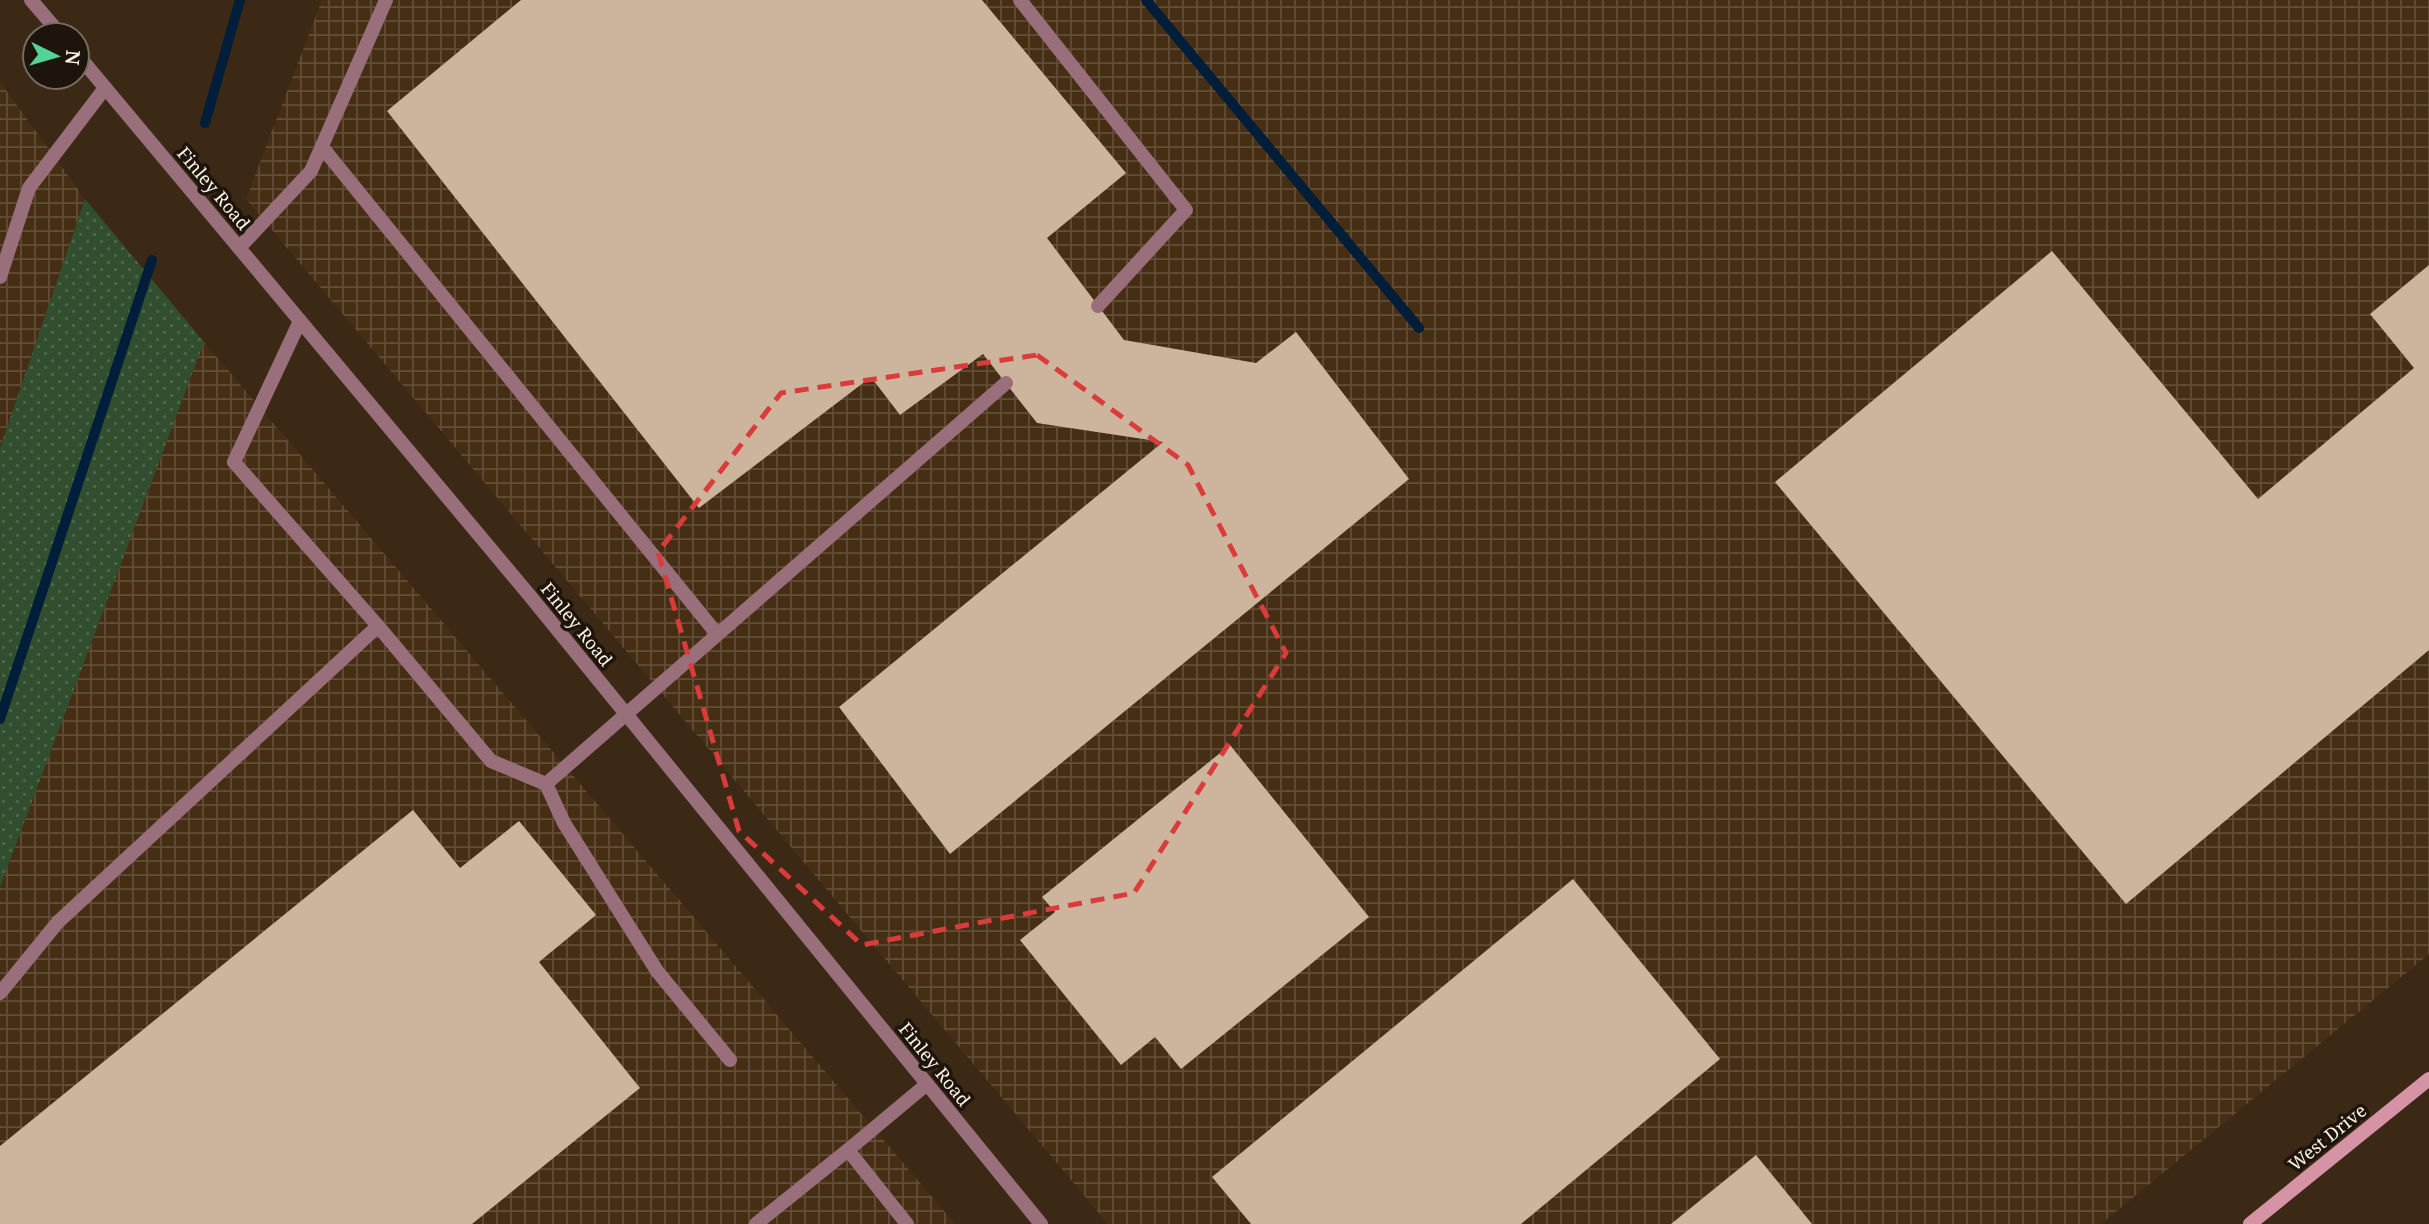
<svg xmlns="http://www.w3.org/2000/svg" width="2429" height="1224" font-family="'Noto Serif',serif">
  <defs>
    <pattern id="industrial-grid" width="8" height="8" patternUnits="userSpaceOnUse" patternTransform="scale(1.75)"><rect width="8" height="8" fill="#462e15"/><path d="M0 4h8M4 0v8" fill="none" stroke="#624d37"/></pattern>
    <pattern id="park-dots" width="8" height="8" patternUnits="userSpaceOnUse" patternTransform="scale(1.75)"><rect width="8" height="8" fill="#314e2e"/><path d="M2 2h.1M6 6h.1" fill="none" stroke="#50684c" stroke-width="1.8" stroke-linecap="round"/></pattern>
  </defs>
  <rect width="100%" height="100%" fill="#3c2915"/>
  <g fill="url(#industrial-grid)">
    <polygon points="322,0 2429,0 2429,954 2101,1224 1108,1224 246,199"/>
    <polygon points="0,82 85,199 0,448"/>
    <polygon points="204,342 955,1224 0,1224 0,887"/>
  </g>
  <polygon fill="url(#park-dots)" points="85,199 204,342 0,887 0,448"/>
  <g fill="none" stroke-linecap="round" stroke-linejoin="round">
    <g stroke="#001d39" stroke-width="10">
      <polyline points="1146,0 1419,328"/>
      <polyline points="205,123 240,0"/>
      <polyline points="0,719 152,260"/>
    </g>
  </g>
  <g fill="#cdb49d">
    <polygon points="521,0 982,0 1126,173 1047,238 1124,340 1256,363 1296,332 1409,479 950,854 839,707 1163,442 1037,423 983,354 900,415 871,377 699,508 387,111"/>
    <polygon points="2052,251 2258,499 2414,368 2370,314 2429,265 2429,650 2126,904 1775,482"/>
    <polygon points="1230,745 1369,917 1181,1069 1155,1037 1121,1065 1020,940 1055,912 1042,897"/>
    <polygon points="413,810 460,868 519,821 596,915 539,962 640,1088 472,1224 0,1224 0,1146"/>
    <polygon points="1573,879 1720,1059 1521,1224 1251,1224 1212,1177"/>
    <polygon points="1756,1155 1812,1224 1671,1224"/>
  </g>
  <g fill="none" stroke-linecap="round" stroke-linejoin="round">
    <g stroke="#996f7b" stroke-width="14">
      <polyline points="1020,0 1186,210 1098,306"/>
      <polyline points="322,147 717,634"/>
      <polyline points="239,248 311,171 386,0"/>
      <polyline points="0,277 29,188 105,88"/>
      <polyline points="300,321 234,462 378,626 491,761 546,784 1006,383"/>
      <polyline points="546,784 564,823 657,971 730,1060"/>
      <polyline points="0,993 58,922 378,626"/>
      <polyline points="756,1224 848,1150"/>
      <polyline points="907,1224 848,1150 927,1084"/>
    </g>
    <g stroke="#996f7b" stroke-width="14">
      <polyline points="31,0 61,35"/>
      <polyline points="77,54 530,596 1041,1224"/>
    </g>
    <polyline stroke="#d793a6" stroke-width="14" points="2250,1224 2429,1079"/>
  </g>
  <path fill="none" stroke="#da3c3b" stroke-width="5" stroke-dasharray="14 9" stroke-linejoin="round" d="M 1037,355 L 1188,465 L 1286,653 L 1134,893 L 862,945 L 739,831 L 658,552 L 781,393 Z"/>
  <g text-anchor="middle" dominant-baseline="central" stroke-width="7" stroke-linejoin="round" paint-order="stroke">
    <g font-size="18" fill="#fef1e5" stroke="#1d140b">
      <text transform="translate(214 188) rotate(50)">Finley Road</text>
      <text transform="translate(577 624) rotate(51)">Finley Road</text>
      <text transform="translate(935 1064) rotate(51)">Finley Road</text>
      <text transform="translate(2327 1137) rotate(-39)">West Drive</text>
    </g>
  </g>
  <g transform="translate(56 56) rotate(95)"><circle r="33" fill="#1d140b" stroke="#776c62" stroke-width="2"/>
  <path d="M0-5L12 26L0 18L-12 26Z" fill="#54d396"/>
  <text y="-10" font-size="19" font-weight="bold" text-anchor="middle" fill="#fef1e5">N</text>
  </g>
</svg>
